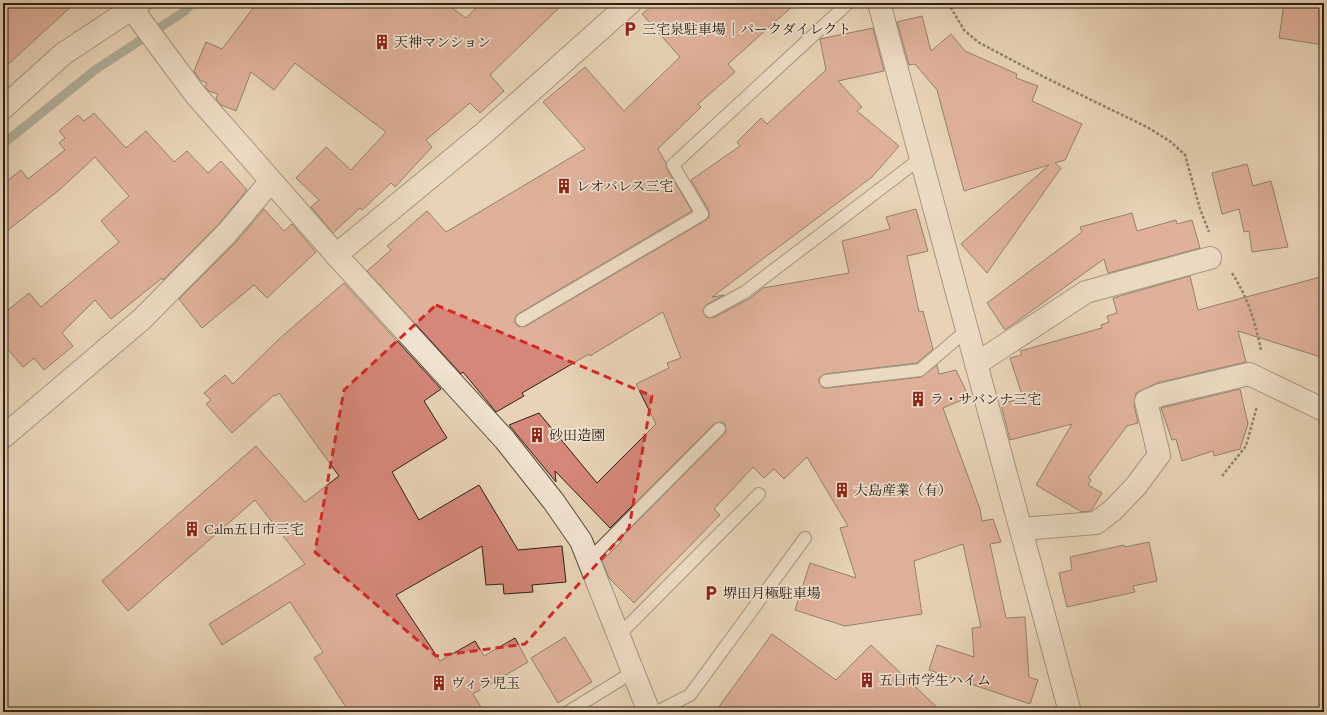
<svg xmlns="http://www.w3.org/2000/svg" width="1327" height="715" font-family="'EB Garamond','Noto Serif JP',serif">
  <rect width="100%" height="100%" fill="#e8d3b6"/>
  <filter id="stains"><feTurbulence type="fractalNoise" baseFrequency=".005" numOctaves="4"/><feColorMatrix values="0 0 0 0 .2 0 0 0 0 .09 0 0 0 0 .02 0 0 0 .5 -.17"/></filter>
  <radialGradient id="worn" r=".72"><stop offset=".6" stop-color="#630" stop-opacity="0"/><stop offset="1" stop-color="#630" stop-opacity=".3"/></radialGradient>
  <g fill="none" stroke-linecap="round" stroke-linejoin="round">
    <polyline stroke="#6c7c70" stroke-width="9" points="3,144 95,70 185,11 192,3"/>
  </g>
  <g fill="#d58779" stroke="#2c2117">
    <polygon points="3,3 75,3 3,69"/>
    <polygon points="257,3 445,3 466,18 481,3 564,3 490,75 504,91 480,113 470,103 426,140 432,147 395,187 391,183 362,210 360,208 333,233 311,207 319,200 296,178 326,147 351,170 386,132 295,63 274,90 251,72 236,111 221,105 216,99 218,94 209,91 205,87 207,83 200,80 194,71 206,42 222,49"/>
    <polygon points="655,3 796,3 728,64 735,72 698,104 701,107 658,149 666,163 667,169 692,211 518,314 515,317 515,323 519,327 526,326 706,220 709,217 709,211 691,180 740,146 737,142 761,118 767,124 826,70 820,39 873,28 884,71 838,81 862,107 857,111 899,146 872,177 712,297 724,295 706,305 703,311 706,317 713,318 749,299 763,288 849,273 842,241 890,229 886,217 916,209 928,251 907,256 919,312 923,311 933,349 917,363 825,374 819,378 819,382 823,388 827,388 921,377 937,365 939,374 956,370 969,397 943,408 980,509 982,521 993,519 1001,542 990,544 1006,618 1025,617 1029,677 1038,680 1030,704 929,670 937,645 974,657 972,628 981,627 963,544 914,561 922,614 845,626 795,610 810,563 856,578 840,528 848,526 807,457 784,479 774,469 764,478 753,467 714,509 720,515 634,603 609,578 602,561 622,541 620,539 724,434 726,431 725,424 721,422 714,424 610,528 555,471 556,482 509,425 539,413 597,483 656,424 636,384 669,368 667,363 681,358 663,312 590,356 589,354 522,393 524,396 496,412 463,372 461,374 367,271 391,250 387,246 427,211 446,232 585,149 543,102 585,67 624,111 680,57 642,14"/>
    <polygon points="1284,3 1324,3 1324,45 1279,38"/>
    <polygon points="922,16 931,51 951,34 965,51 1017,74 1016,78 1038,86 1032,101 1082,124 1065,160 1055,163 1061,168 987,273 961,244 1049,165 964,191 937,90 915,64 909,65 897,22"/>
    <polygon points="94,113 126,148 146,131 174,162 187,151 208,173 221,161 247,190 218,225 163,280 162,278 111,319 95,300 62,333 73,346 44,370 34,358 23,367 3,344 3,314 29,293 41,307 119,242 101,221 129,196 95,157 58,191 3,234 3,184 21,170 28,179 65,150 59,143 65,138 59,131 78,115 84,121"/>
    <polygon points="1247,164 1253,186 1271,181 1288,247 1252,252 1249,231 1244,232 1239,209 1222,214 1212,173"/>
    <polygon points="264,209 284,231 292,224 316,252 267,298 254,285 202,328 179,299 236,242"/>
    <polygon points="1132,213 1137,231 1176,220 1177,224 1192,220 1200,248 1108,273 1104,259 1005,330 987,303 1082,232 1080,227"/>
    <polygon points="1190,276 1198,310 1324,276 1324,358 1238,331 1246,362 1157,383 1136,393 1134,404 1138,423 1127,426 1088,478 1091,480 1088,485 1102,493 1091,511 1082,512 1036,485 1072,424 1010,440 1001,404 1023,398 1010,358 1022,355 1020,351 1102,328 1101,325 1109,322 1107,316 1117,313 1113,298"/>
    <polygon points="344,283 441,389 424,401 447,438 392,472 419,520 479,485 518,550 562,546 566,582 532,585 533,592 504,594 503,584 486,585 482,546 396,595 440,661 475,641 484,656 515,638 528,662 473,694 484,712 349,712 314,658 323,652 290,602 222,645 209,624 305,564 255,500 128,611 102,581 256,446 305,502 339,476 279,393 276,396 274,395 232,433 206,404 211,400 204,393 225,375 233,384 279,339"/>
    <polygon points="1240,389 1248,424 1240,449 1214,456 1213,451 1182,461 1176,439 1172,440 1161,408"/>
    <polygon points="1149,542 1157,581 1133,586 1135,592 1067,607 1059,573 1072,570 1070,557 1124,545 1125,547"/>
    <polygon points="772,634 836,680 871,645 942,712 715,712"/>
    <polygon points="565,637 592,682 558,703 531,658"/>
  </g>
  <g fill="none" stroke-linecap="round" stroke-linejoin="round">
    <defs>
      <g id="lane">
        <polyline points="710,311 745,292 921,158"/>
        <polyline points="522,320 702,214 673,165 848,3"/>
        <polyline points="826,381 920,370 967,330"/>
        <polyline points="589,560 719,429"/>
        <polyline points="619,635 759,494"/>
        <polyline points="568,712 633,672"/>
        <polyline points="657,712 690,695 805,538"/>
      </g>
      <g id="street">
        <polyline points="879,3 1070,712"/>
        <polyline points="132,9 195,94 338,257 505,440 554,502 581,541 649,712"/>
        <polyline points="3,108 63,54 140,3"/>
        <polyline points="336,255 484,133 630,3"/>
        <polyline points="976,364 1086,292 1210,258"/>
        <polyline points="3,437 142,319 227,233 271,181"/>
        <polyline points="1022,529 1096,523 1113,510 1136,486 1159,455 1146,401 1160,395 1249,374 1324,410"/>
      </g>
    </defs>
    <use href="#lane" stroke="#5b4e3f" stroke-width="14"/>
    <use href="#street" stroke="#5b4e3f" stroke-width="24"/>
    <g stroke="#2c2117" stroke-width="2.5" stroke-dasharray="3 2" stroke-linecap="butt">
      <polyline points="948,3 964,30 978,42 1042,76 1147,127 1171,142 1185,155 1200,209 1209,232"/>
      <path d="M 1232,273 C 1248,298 1255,321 1261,350"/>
      <polyline points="1222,476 1246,446 1257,406"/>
    </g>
    <use href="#lane" stroke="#f0e2d0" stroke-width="12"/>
    <use href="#street" stroke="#f0e2d0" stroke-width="22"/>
  </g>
  <path d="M0 0H1327V715H0ZM 436,305 L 652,396 L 629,528 L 525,644 L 436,656 L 315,552 L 344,390 Z" fill="#e8d3b6" fill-opacity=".55" fill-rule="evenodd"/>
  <path fill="none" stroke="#d62828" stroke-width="3" stroke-dasharray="8 5" stroke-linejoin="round" d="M 436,305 L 652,396 L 629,528 L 525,644 L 436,656 L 315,552 L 344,390 Z"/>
  <defs>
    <symbol id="parking-bare" viewBox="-9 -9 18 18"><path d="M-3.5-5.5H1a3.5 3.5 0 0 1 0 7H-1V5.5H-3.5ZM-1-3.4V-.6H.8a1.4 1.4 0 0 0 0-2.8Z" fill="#8f2418" stroke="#f0e2d0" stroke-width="2.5" paint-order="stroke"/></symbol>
    <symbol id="building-bare" viewBox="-9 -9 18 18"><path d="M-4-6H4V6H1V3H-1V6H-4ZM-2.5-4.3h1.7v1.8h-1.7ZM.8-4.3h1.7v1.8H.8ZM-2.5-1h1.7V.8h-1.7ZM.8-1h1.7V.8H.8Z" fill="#8f2418" stroke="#f0e2d0" stroke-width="2.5" paint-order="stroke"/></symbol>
  </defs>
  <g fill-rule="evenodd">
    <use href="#parking-bare" x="619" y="18" width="22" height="22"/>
    <use href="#building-bare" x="371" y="31" width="22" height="22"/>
    <use href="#building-bare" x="553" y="175" width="22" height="22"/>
    <use href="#building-bare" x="907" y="388" width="22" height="22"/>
    <use href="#building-bare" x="526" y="424" width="22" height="22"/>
    <use href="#building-bare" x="831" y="479" width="22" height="22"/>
    <use href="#building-bare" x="181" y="518" width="22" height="22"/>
    <use href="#parking-bare" x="700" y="582" width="22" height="22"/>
    <use href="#building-bare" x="856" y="669" width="22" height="22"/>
    <use href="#building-bare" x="428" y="672" width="22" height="22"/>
  </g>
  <g text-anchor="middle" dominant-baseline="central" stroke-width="3.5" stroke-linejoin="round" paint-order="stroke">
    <g font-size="14" fill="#2c2117" stroke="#f0e2d0" text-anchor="start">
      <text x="642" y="29">三宅泉駐車場｜パークダイレクト</text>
      <text x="394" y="42">天神マンション</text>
      <text x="576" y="186">レオパレス三宅</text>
      <text x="930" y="399">ラ・サバンナ三宅</text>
      <text x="549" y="435">砂田造園</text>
      <text x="854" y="490">大島産業（有）</text>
      <text x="204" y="529">Calm五日市三宅</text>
      <text x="723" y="593">堺田月極駐車場</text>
      <text x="879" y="680">五日市学生ハイム</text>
      <text x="451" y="683">ヴィラ児玉</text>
    </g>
  </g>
  <rect width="1327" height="715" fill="none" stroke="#e8d3b6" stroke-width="16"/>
  <rect x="4" y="4" width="1319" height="707" fill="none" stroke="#2c2117" stroke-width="2"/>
  <rect x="8" y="8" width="1311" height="699" fill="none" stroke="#2c2117"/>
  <rect width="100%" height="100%" filter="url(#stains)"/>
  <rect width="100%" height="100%" fill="url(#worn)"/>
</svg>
